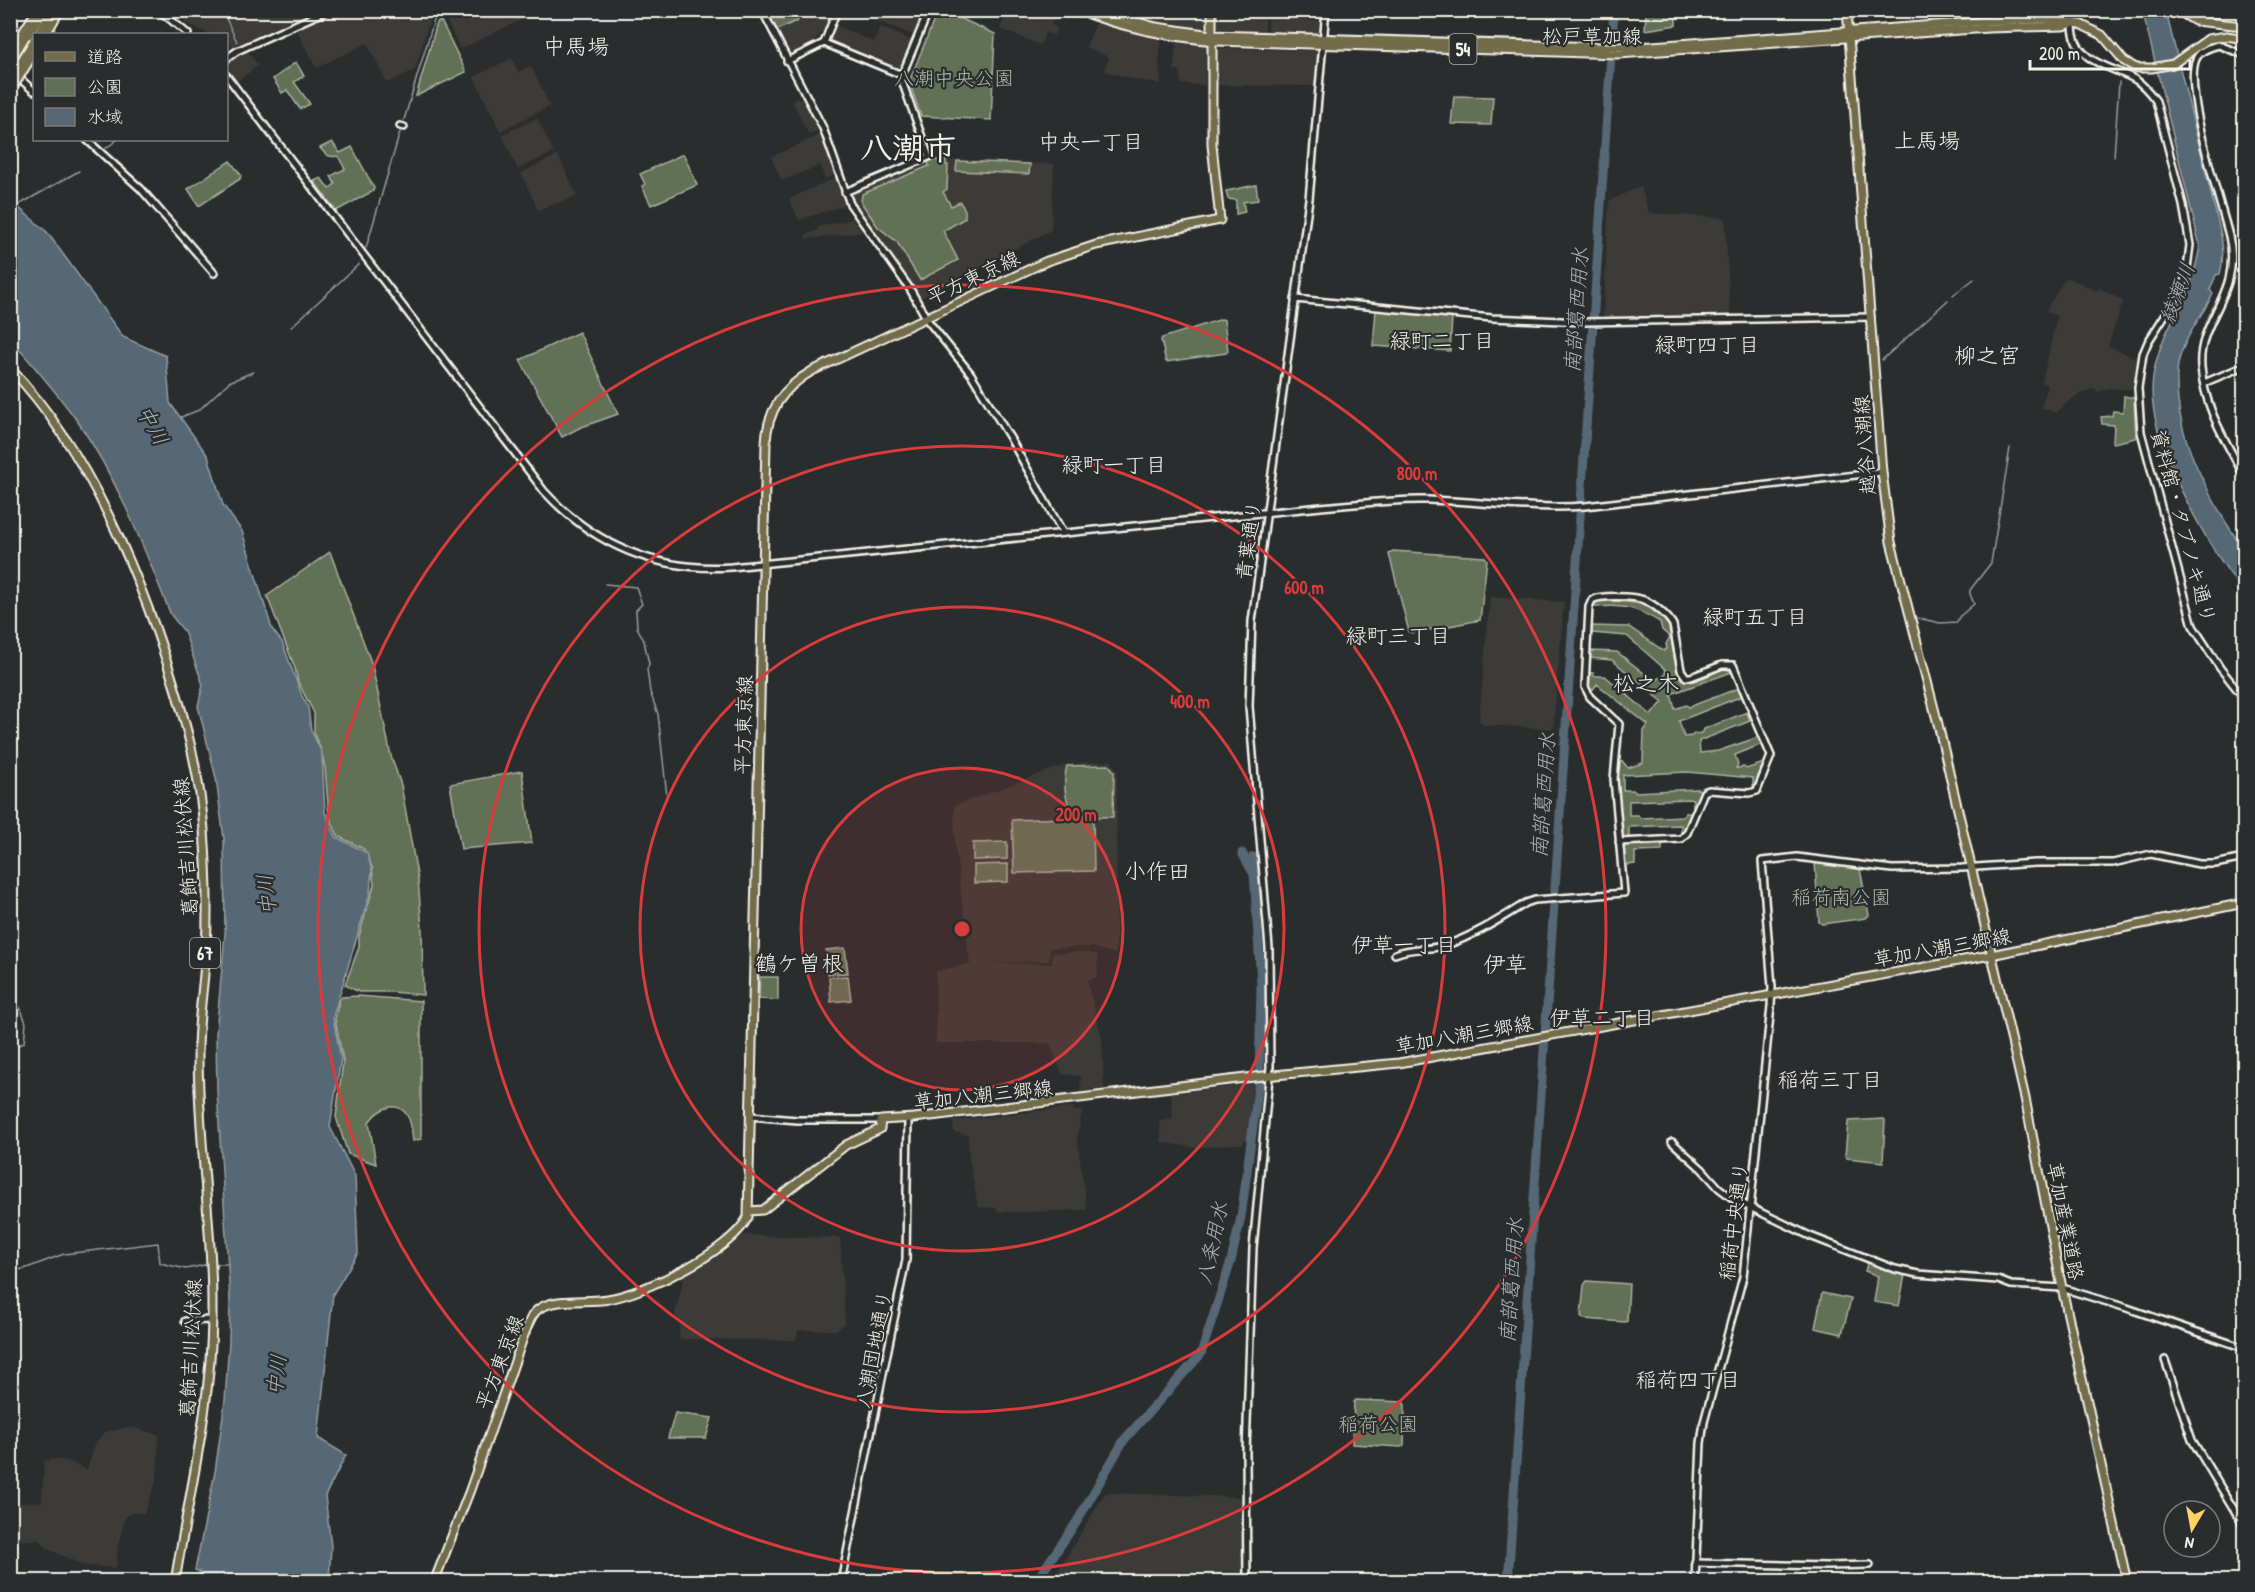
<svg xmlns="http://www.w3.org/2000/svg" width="2255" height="1592" font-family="'Patrick Hand','Klee One',sans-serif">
  <rect width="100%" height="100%" fill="#2a2d2e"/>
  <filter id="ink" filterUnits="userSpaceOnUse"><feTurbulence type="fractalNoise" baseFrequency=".0167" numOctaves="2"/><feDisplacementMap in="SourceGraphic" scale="12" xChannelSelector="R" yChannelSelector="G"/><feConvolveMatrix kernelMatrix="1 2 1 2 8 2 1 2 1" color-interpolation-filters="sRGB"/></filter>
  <g filter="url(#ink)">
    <g fill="#3d3b38">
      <polygon points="338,10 432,11 415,70 387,83 367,43 316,68 296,29"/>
      <polygon points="1128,10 1206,11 1206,29 1141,18 1126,14"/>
      <polygon points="174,11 221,11 237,45 234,46 227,42 226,34 210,34 190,25 173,13"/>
      <polygon points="223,11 314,11 239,44"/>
      <polygon points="442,11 540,11 460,49"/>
      <polygon points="767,11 833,11 823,31 809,47 793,55 788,52"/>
      <polygon points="852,11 923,11 913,35"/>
      <polygon points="1008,11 1057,11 1051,25 1057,28 1054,35 1046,32 1040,45 1000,29"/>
      <polygon points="1238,11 1254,11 1254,18 1265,18 1265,32 1214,28 1215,17 1238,18"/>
      <polygon points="1268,11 1308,11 1308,21 1321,21 1320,30 1317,33 1268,32"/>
      <polygon points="1096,23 1161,40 1159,64 1161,84 1137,80 1104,71 1109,57 1086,47"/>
      <polygon points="834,25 874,42 880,27 911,40 900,68 829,41"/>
      <polygon points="1176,43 1206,46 1205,85 1181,84 1180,70 1174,70"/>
      <polygon points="1215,48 1315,51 1318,54 1315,86 1214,85"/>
      <polygon points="247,50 258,66 237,81 227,67 227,63"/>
      <polygon points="512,58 518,72 531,66 550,106 500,131 474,77"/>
      <polygon points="801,97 818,128 817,131 809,135 792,101"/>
      <polygon points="537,118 554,152 518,169 502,135"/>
      <polygon points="820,135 834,175 825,179 820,165 782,181 771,157"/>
      <polygon points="558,155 577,196 538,210 521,173"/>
      <polygon points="933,160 1054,164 1051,230 921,298 886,245 858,210 852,197 854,193"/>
      <polygon points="835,178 844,203 842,206 799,220 789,199"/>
      <polygon points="1641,186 1649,213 1725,218 1730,313 1603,319 1609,201"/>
      <polygon points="853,219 862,232 807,239 805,235 819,230 818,227"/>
      <polygon points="2069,278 2097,291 2100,288 2123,301 2108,346 2137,359 2132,390 2109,388 2098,392 2094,388 2071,399 2056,413 2041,407 2048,386 2042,382 2057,316 2047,312 2047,309 2064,280"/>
      <polygon points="1490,597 1564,602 1553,729 1483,725 1479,721"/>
      <polygon points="1111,761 1117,771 1116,954 1092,947 1050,948 1049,961 988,963 1052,964 1052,953 1085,952 1098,955 1097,977 1087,981 1102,1038 1104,1089 1080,1091 1081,1076 1062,1074 1050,1043 936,1043 936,971 970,964 955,846 954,806 1067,764"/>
      <polygon points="1253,1084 1247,1140 1244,1140 1243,1144 1232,1144 1197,1148 1161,1142 1160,1121 1173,1119 1171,1093"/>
      <polygon points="1073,1107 1074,1111 1082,1111 1077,1138 1087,1210 1017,1212 997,1211 996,1208 978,1207 969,1158 968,1135 954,1132 953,1121"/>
      <polygon points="740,1235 840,1238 845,1323 837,1330 798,1330 796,1340 679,1339 680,1322 675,1314 685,1273 703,1264"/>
      <polygon points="131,1427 159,1435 157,1480 144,1513 131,1513 125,1517 118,1546 116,1568 83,1565 48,1549 40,1540 20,1540 17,1503 42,1502 44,1461 53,1459 68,1461 87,1470 96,1442 105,1432"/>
      <polygon points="1105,1493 1242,1497 1242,1581 1054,1581 1054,1578"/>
    </g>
    <g fill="#626f57" stroke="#abb0a0" stroke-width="1.5">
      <polygon points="938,10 944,11 995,34 991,120 921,116 909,82"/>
      <polygon points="767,11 802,11 797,22 794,22 777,30"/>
      <polygon points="1646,11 1676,11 1676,25 1645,30"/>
      <polygon points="441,21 466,72 416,96 437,23"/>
      <polygon points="296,62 304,76 294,82 310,104 300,109 287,90 282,93 273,79"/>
      <polygon points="1454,96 1493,97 1491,125 1451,124"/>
      <path d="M 332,142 L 340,153 L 352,147 L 374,188 L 373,191 L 336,211 L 314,181 L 321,178 L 329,189 L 335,184 L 331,176 L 345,169 L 338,156 C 329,158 326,155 320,148 Z"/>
      <polygon points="681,155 684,155 697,185 651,205 642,186 645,184 640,174"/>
      <polygon points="933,160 946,160 946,165 948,165 947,189 943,192 951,206 960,202 965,210 965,218 943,231 958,260 920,280 897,242 878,227 861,202 862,194 929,166 928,162"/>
      <polygon points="230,161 241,175 240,179 199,206 188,189"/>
      <polygon points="957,161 1030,164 1029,174 956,171"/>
      <polygon points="1256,185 1258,200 1243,202 1245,212 1236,214 1236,200 1228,199 1226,191"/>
      <polygon points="1376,310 1452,317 1450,351 1373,346"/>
      <polygon points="1222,319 1224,320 1228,351 1226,353 1166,362 1161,340 1162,338"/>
      <polygon points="579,332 618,414 579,428 562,437 520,360"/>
      <polygon points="2124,396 2134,398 2136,438 2113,443 2114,425 2102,424 2101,417 2112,416 2113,411 2123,412"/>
      <polygon points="1393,551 1485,557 1487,560 1480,620 1413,633 1409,632 1389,554"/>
      <polygon points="330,552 372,665 391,756 401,785 418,880 422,928 423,995 392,992 359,992 345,985 359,947 359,936 374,885 372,867 364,849 338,836 329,816 325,768 321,750 314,732 314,713 298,682 295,668 267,596"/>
      <path d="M 1599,600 C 1626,602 1655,599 1670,627 C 1672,641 1673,684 1692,681 C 1703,680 1715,672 1724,668 L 1732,672 L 1671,694 L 1675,709 L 1686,705 L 1689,707 L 1739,688 L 1742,696 L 1679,721 L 1684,737 L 1692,736 L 1694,733 L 1698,734 L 1703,732 L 1704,729 L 1747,712 L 1750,721 L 1699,741 L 1700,753 L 1718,751 L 1759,737 L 1762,744 L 1735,755 L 1738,764 L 1736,768 L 1744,767 L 1746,769 L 1764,763 L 1753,788 L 1753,778 L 1687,772 L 1623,775 L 1623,790 L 1633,790 L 1635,792 L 1698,789 L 1700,791 L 1693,809 L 1693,799 L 1629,801 L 1629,815 L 1638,815 L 1640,818 L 1684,816 L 1685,813 L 1689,813 L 1691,815 L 1681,834 L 1681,825 L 1629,827 L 1629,837 L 1622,836 L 1618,778 L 1619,761 L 1623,762 L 1628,768 L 1643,763 L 1644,731 L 1648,725 L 1597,684 L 1591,692 L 1589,687 L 1590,673 L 1593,673 L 1594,676 L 1605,676 L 1651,715 L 1663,702 L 1612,660 L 1590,658 L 1591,651 L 1617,652 L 1654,681 L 1664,676 L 1666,670 L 1627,636 L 1592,633 L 1592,626 L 1629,627 L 1664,651 L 1667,648 L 1666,644 L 1670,637 L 1662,630 L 1660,622 C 1636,608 1624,604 1596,607 L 1593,606 Z"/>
      <path d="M 1109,765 L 1114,771 L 1113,817 L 1093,817 L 1094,871 L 1014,873 L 1012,820 L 1092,817 L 1073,813 C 1064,799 1063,781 1067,766 Z"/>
      <polygon points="522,771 532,843 461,849 450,784"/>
      <polygon points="1007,842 1007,859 973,860 973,843"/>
      <polygon points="1624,844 1641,844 1642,846 1662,845 1662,851 1635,852 1635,864 1628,865 1625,863"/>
      <polygon points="1816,862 1860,869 1869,915 1866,918 1822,924 1819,922 1815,863"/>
      <polygon points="1008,864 1008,882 974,883 974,865"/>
      <polygon points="845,948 848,973 828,974 826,950"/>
      <polygon points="848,976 851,1000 831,1002 829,977"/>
      <polygon points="760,977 778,977 778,1000 759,999"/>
      <path d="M 358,996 L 421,1001 L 421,1139 L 413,1141 C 412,1134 412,1124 408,1117 C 398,1098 378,1109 369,1122 L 376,1164 L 348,1154 L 336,1117 L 343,1061 L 335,1019 L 339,1000 L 342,997 Z"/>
      <polygon points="1883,1119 1885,1120 1883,1162 1847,1158 1845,1156 1848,1122 1849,1121"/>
      <polygon points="1870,1262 1905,1275 1899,1306 1874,1302 1878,1276 1865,1271 1867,1264"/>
      <polygon points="1587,1281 1629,1284 1627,1321 1625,1322 1584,1319 1581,1316 1584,1285"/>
      <polygon points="1822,1293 1851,1299 1842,1334 1815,1328"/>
      <polygon points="1356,1400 1403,1402 1405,1405 1404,1445 1401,1447 1352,1444 1354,1402"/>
      <polygon points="675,1413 712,1418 706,1438 668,1438"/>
    </g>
    <g fill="#576774" stroke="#969ea2" stroke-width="1.5">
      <path d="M 2142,10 L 2166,11 L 2169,15 L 2168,20 L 2212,197 L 2214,197 L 2212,198 C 2219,226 2227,248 2220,274 L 2216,275 L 2210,290 L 2213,294 C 2201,318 2178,345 2177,373 C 2175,426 2194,466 2221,514 C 2228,527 2242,544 2244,556 C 2247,567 2244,581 2244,592 C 2207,546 2153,451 2152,392 C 2152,380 2155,364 2159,352 C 2165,331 2177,313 2186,294 C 2193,278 2197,263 2200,246 L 2144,17 L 2142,17 Z"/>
      <path d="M 11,201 L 47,232 L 123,337 L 166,356 L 170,403 L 208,456 L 223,505 L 242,531 L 272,629 L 282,642 L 302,696 L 308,707 L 311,730 L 322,753 L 325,812 L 336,837 L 367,853 L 372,870 L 370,893 L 333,1017 L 341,1059 L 330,1127 L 355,1176 L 358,1253 L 333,1294 L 318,1438 L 346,1455 L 325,1496 L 331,1546 L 329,1581 L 198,1581 L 200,1572 L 195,1570 L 215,1472 L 225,1401 L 229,1341 L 230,1300 L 217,1091 L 216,1034 L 225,934 L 224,839 L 216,778 L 198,706 L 203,685 L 184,631 L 171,615 C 145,551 119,482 80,425 C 59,395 35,367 11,340 Z"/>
    </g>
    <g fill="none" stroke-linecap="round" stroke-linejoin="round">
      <g stroke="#969ea2" stroke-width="1.5">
        <polyline points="222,10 237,42"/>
        <polyline points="404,120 435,17"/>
        <polyline points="105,149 117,140"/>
        <polyline points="2114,157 2119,82"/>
        <polyline points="15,207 79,171"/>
        <polyline points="366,248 400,132"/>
        <polyline points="1953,295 1974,279"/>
        <polyline points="291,327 359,264"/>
        <polyline points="1882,360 1948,300"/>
        <polyline points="181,417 199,410 229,382 253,372"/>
        <polyline points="605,584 636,587 642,604 636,610 637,627 644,641 649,664 647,669 650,692 658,714 667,797"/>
        <polyline points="1918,618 1940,623 1957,622 1959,617 1974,604 1970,594 1970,590 1991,563 2010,448"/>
        <polyline points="10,1048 24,1043 26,1023 20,1007"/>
        <polyline points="214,1264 228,1264"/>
        <polyline points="10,1271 24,1269 64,1254 158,1243 160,1263 186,1269 209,1264"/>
      </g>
      <g stroke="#576774" stroke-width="9">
        <polyline points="1242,853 1252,871"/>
        <polyline points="1035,1582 1076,1523 1124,1440 1201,1354 1231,1261 1241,1217 1259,1080 1261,984 1253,857"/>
        <path d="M 1508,1582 C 1548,1058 1575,534 1614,10"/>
      </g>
      <defs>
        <g id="minor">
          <polyline points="159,10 188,34"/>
          <polyline points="762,10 823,128 850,204 910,289 928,321 971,374 1010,438 1063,533"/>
          <path d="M 2074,10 C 2074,18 2072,27 2074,34 C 2079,64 2115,67 2136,80 C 2145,86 2150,93 2156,101 L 2183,205 L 2190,245 L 2186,276 L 2181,290 L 2148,342 L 2143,354 L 2138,388 L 2141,432 L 2193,626 L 2220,668 L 2244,698"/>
          <polyline points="824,43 837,10"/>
          <path d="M 2244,55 L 2219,45 C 2210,47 2200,50 2196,59 C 2183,90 2220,200 2229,236 C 2243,295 2197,319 2201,367 C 2205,410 2225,439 2244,476"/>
          <polyline points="226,59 237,51 328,10"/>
          <polyline points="787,61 824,43 902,75"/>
          <polyline points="10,70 34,91"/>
          <path d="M 226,75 L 544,491 C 593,545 658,572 731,567 L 1321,507 C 1357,504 1392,499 1428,500 C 1480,501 1532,510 1585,506 L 1882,472"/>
          <polyline points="400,126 404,127"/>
          <polyline points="87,140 141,189 214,273"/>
          <polyline points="845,192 929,157 902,81 902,75 929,10"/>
          <polyline points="1295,299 1492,318 1584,322 1871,317"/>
          <polyline points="2204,383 2244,366"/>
          <path d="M 1395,954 C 1413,946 1429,951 1446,945 C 1474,936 1500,919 1526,903 L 1535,900 L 1624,893 L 1614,779 L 1619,724 L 1590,697 L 1585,687 L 1589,607 L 1592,600 C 1600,595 1634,596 1644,600 C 1654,604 1668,616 1673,625 L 1681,670 L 1686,677 L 1691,677 L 1722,665 L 1733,665 L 1771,756 L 1757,791 L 1749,793 L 1709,790 L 1704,792 L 1687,833 L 1681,839 L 1619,842"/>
          <polyline points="750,1116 797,1120 881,1120"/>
          <polyline points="1672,1142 1702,1169 1719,1188 1735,1200 1810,1236 1895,1269 1918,1274 1998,1280 2011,1285 2062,1288 2127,1308 2244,1348"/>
          <polyline points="185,1321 212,1320"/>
          <polyline points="2165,1360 2192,1440 2244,1526"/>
          <polyline points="1695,1563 1827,1566 1870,1565"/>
          <polyline points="841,1582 906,1260 908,1119"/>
          <polyline points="1247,1582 1246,1452 1253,1248 1270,1067 1269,948 1249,706 1252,621 1309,199 1326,10"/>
          <polyline points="1695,1582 1701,1443 1704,1422 1743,1277 1771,1006 1772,987 1762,861 1797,857 1892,869 1962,868 2035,863 2113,863 2151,854 2199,864 2215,864 2244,858"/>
        </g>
        <g id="major">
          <path d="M 1077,10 C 1122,27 1168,37 1216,41 L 1618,54 L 1989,28 L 2063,26 L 2073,23"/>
          <polyline points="1095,10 1156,27 1212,35 1602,47 1652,46 1989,21 2045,19 2080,24 2102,35 2124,61 2136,68 2152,68 2173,64 2208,39 2227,36 2244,39"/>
          <polyline points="1847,10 1882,472 1891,542 1938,724 2025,1098 2062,1288 2127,1582"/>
          <polyline points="2177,10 2195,21 2244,26"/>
          <polyline points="46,34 60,10"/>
          <polyline points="10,53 37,10"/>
          <path d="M 10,368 C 87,449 138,570 171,675 C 187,726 200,776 204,830 C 207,869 208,911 206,950 C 204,984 198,1018 198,1052 C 198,1140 213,1229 212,1318 C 211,1407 189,1494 175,1582"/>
          <polyline points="749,1211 763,1210 846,1145 880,1129 881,1120 914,1118 1254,1077 1399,1063 1991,955 2244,903"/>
          <path d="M 434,1582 L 470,1490 L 524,1335 C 528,1326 531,1313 540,1308 C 559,1297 588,1303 608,1299 C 646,1293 731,1251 748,1217 L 766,443 C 767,410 784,387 812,371 L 1047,261 L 1096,245 L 1220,220 L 1212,145 L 1212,10"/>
        </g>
        <g id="highway">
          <polyline points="39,34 53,10"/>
          <polyline points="10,64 44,10"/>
        </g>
      </defs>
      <use href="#minor" stroke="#f4f1e8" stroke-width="10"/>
      <use href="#major" stroke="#f4f1e8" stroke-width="11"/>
      <use href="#highway" stroke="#f4f1e8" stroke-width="12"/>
      <use href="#minor" stroke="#2a2d2e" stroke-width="5"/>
      <use href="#major" stroke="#726c4b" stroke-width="7"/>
      <use href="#highway" stroke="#726c4b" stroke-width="8"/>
      <defs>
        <polyline id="major-bridge" points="10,92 34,53"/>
        <polyline id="highway-bridge" points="10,80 34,41"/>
      </defs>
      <use href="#major-bridge" stroke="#f4f1e8" stroke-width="11" stroke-linecap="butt"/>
      <use href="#highway-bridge" stroke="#f4f1e8" stroke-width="12" stroke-linecap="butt"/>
      <use href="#major-bridge" stroke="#726c4b" stroke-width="7"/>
      <use href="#highway-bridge" stroke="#726c4b" stroke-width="8"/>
    </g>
  </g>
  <circle cx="962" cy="929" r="161" fill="#d93c3b" fill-opacity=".12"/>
  <g fill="none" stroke="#d93c3b" stroke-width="3">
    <circle cx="962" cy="929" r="161"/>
    <circle cx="962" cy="929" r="322"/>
    <circle cx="962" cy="929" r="483"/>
    <circle cx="962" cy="929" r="644"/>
  </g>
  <g text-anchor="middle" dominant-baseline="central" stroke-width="4.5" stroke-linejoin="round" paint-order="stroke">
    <g fill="#2a2d2e" stroke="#b7b6b0" stroke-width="1.5">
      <rect x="1449.5" y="34" width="27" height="30" rx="4.5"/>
      <rect x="190" y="938" width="30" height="30" rx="4.5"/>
    </g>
    <g font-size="18" font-weight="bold" fill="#f4f1e8">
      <text x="1463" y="49">54</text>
      <text x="205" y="953">67</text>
    </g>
    <g font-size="20" fill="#f4f1e8" stroke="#2a2d2e">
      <text x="1592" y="35">松戸草加線</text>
      <text transform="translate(973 277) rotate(-25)">平方東京線</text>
      <text transform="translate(1864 445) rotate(-94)">越谷八潮線</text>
      <text transform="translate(2184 526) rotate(75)">資料館・タブノキ通り</text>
      <text transform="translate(1248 540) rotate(-82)">青葉通り</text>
      <text transform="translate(743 725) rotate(-88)">平方東京線</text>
      <text transform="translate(185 847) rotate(-94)">葛飾吉川松伏線</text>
      <text transform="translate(1942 947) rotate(-10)">草加八潮三郷線</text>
      <text transform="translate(1464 1034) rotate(-10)">草加八潮三郷線</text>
      <text transform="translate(983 1094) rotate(-6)">草加八潮三郷線</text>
      <text transform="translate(1733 1221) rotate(-83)">稲荷中央通り</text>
      <text transform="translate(2066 1221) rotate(79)">草加産業道路</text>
      <text transform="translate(190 1348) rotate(-87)">葛飾吉川松伏線</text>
      <text transform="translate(873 1349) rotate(-79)">八潮団地通り</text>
      <text transform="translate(499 1362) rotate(-69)">平方東京線</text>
    </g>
    <g font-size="20" fill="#b2b6a7" stroke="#2a2d2e">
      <text x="954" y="77">八潮中央公園</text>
      <text x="1841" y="896">稲荷南公園</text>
      <text x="1378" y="1423">稲荷公園</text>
    </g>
    <g font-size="21" fill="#f4f1e8" stroke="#2a2d2e">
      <text x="1091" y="141">中央一丁目</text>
      <text x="1442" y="340">緑町二丁目</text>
      <text x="1707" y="344">緑町四丁目</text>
      <text x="1114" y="464">緑町一丁目</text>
      <text x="1755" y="616">緑町五丁目</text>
      <text x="1398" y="635">緑町三丁目</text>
      <text x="1404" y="944">伊草一丁目</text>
      <text x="1602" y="1017">伊草二丁目</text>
      <text x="1830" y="1079">稲荷三丁目</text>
      <text x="1688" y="1379">稲荷四丁目</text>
    </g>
    <g font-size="21" font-style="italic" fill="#adb3b4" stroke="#2a2d2e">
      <text transform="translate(2177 293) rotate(-69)">綾瀬川</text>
      <text transform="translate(1576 310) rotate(-86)">南部葛西用水</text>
      <text transform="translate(153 425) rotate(61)">中川</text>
      <text transform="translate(1543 795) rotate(-86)">南部葛西用水</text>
      <text transform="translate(266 895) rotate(-96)">中川</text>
      <text transform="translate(1212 1243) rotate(-78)">八条用水</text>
      <text transform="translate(1511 1280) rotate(-86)">南部葛西用水</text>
      <text transform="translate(276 1375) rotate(-83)">中川</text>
    </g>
    <g font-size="22" fill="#f4f1e8" stroke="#2a2d2e">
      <text x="576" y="46">中馬場</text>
      <text x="1927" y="140">上馬場</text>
      <text x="1987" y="355">柳之宮</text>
      <text x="1646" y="683">松之木</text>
      <text x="1157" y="871">小作田</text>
      <text x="799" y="963">鶴ケ曽根</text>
      <text x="1505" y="964">伊草</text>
    </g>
    <g font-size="32" font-weight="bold" fill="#f4f1e8" stroke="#2a2d2e">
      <text x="908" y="147">八潮市</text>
    </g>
  </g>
  <circle cx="962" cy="929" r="9" fill="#d93c3b" stroke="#2a2d2e" stroke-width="3"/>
  <g font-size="18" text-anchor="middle" font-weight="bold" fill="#d93c3b" stroke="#2a2d2e" stroke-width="4.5" stroke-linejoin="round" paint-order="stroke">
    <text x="1417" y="480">800 m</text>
    <text x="1304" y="594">600 m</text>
    <text x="1190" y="708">400 m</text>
    <text x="1076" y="821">200 m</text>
  </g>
  <rect width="2255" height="1592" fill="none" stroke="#2a2d2e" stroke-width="36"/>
  <rect x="18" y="18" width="2219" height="1556" fill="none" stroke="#f4f1e8" stroke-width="2" filter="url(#ink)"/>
  <rect x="33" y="33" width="195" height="108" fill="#2a2d2e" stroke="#7b7b78" stroke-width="1.5"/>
  <rect x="45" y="52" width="30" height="9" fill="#726c4b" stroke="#7b7b78" stroke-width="1.5"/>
  <text x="87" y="63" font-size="18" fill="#f4f1e8">道路</text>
  <rect x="45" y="78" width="30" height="18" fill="#626f57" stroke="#7b7b78" stroke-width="1.5"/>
  <text x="87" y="93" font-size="18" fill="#f4f1e8">公園</text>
  <rect x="45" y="108" width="30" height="18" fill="#576774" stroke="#7b7b78" stroke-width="1.5"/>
  <text x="87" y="123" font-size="18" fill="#f4f1e8">水域</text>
  <g transform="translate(2192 1529) rotate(190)"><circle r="28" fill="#2a2d2e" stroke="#7b7b78" stroke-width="1.5"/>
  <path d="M0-4.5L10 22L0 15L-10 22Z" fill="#ffd166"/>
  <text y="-9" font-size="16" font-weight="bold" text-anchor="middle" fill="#f4f1e8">N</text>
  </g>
  <path d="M2030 60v9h160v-9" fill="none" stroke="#f4f1e8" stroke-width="3"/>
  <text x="2039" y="60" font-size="18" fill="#f4f1e8" stroke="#2a2d2e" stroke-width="4.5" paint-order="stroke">200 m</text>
</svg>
